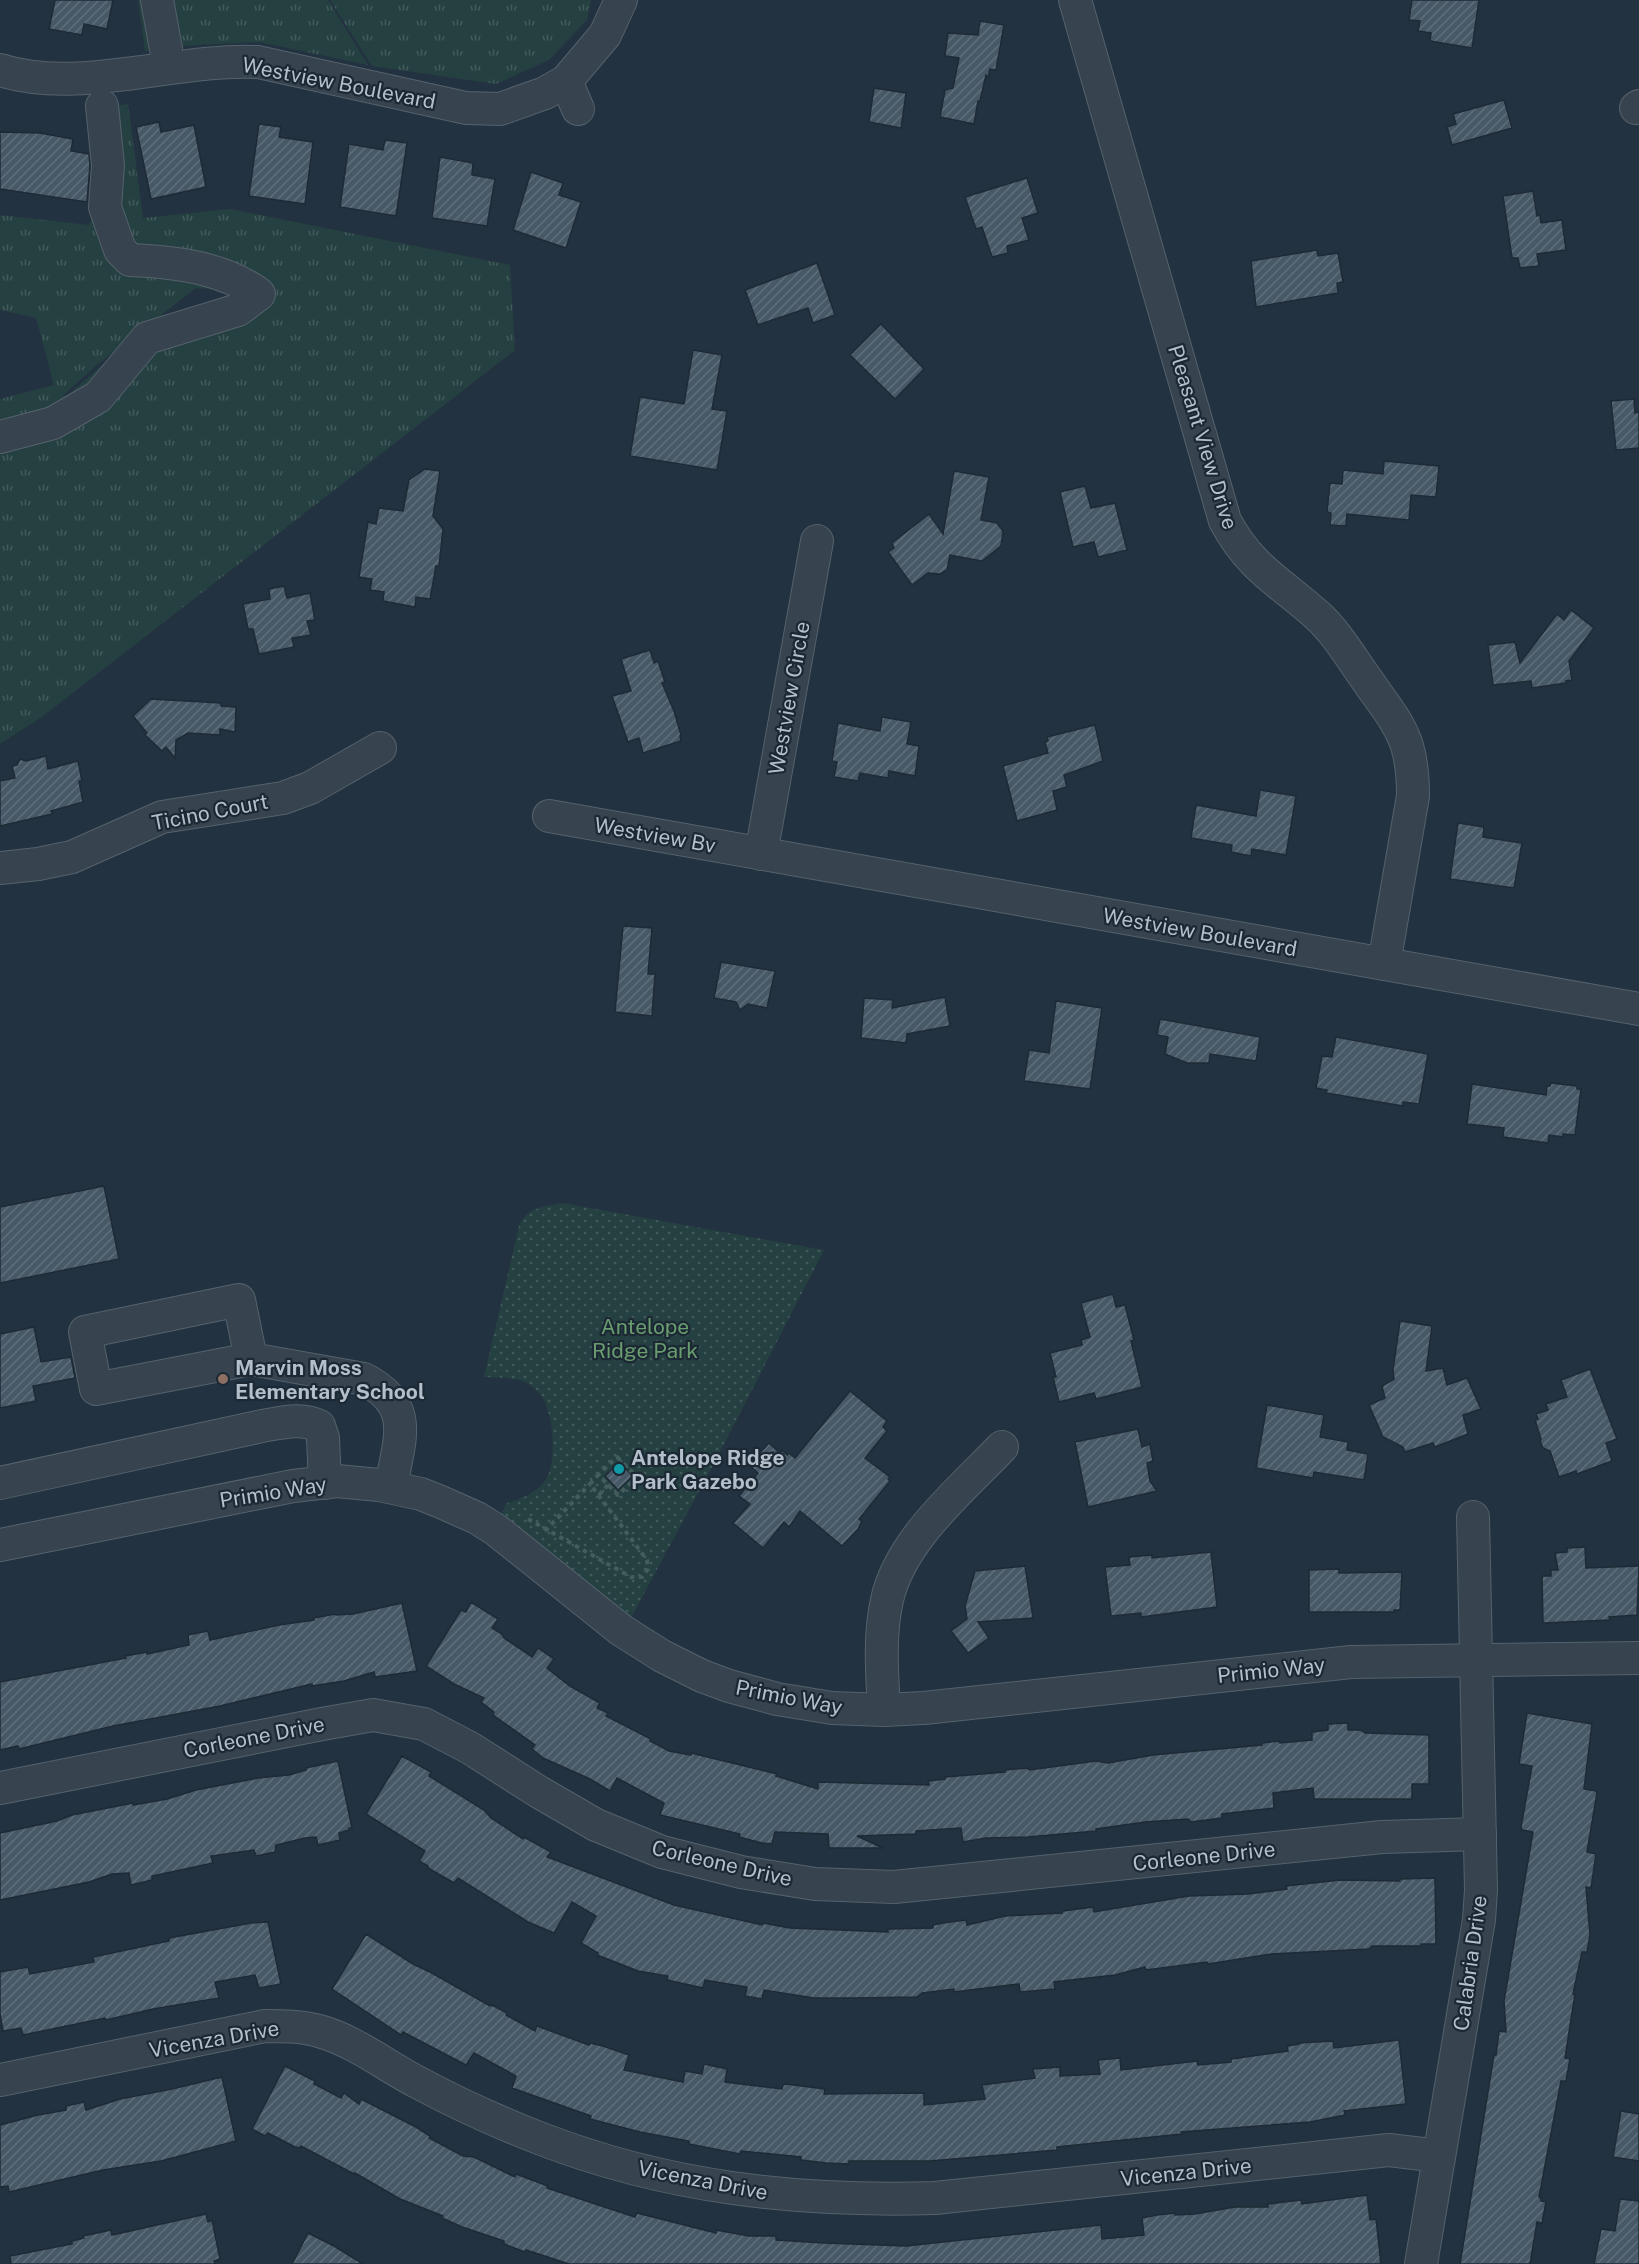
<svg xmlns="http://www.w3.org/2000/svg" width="1639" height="2264" font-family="'Public Sans',sans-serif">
  <defs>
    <pattern id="grass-tufts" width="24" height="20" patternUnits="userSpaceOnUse" patternTransform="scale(1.5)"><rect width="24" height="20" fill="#254041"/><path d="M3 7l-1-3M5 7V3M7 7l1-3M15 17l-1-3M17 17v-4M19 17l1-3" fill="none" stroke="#425a5b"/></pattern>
    <pattern id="park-dots" width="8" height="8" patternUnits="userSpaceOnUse" patternTransform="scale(1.5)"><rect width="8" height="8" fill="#254041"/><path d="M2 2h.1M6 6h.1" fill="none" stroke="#425a5b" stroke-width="1.8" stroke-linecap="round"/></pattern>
    <pattern id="building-hatch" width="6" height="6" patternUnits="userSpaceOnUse" patternTransform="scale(1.5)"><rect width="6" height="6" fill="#475866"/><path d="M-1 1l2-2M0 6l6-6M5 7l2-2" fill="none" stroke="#5f6e7b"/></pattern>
  </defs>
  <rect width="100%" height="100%" fill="#233240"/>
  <g fill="url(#grass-tufts)" fill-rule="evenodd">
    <polygon points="138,0 328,0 368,65 259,42 195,45 145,51"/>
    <polygon points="330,0 591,0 587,20 549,60 496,84 372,66"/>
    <path d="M 128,104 L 143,218 L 230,209 L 510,265 L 515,350 L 43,716 L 0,744 L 0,399 L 54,385 L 36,318 L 0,310 L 0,215 L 89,225 L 97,205 L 93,109 ZM 196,288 L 269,294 L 227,296 L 115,354 L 69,394 L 61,397 L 98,364 Z"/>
  </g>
  <path fill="url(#park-dots)" d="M 562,1203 L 824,1250 L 721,1450 L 631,1618 L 499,1517 L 507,1503 C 521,1499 537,1493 546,1479 C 557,1462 553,1420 545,1402 C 541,1393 533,1386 525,1382 C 515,1377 496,1378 484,1377 L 519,1226 C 527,1207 543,1207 562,1203 Z"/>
  <g fill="url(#building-hatch)" stroke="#1e2b36" stroke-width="1.5">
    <polygon points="55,0 113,0 107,29 84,24 82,35 49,29"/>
    <polygon points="1412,0 1479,0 1472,48 1430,41 1431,33 1418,31 1420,21 1409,20"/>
    <polygon points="980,21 1004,25 996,70 990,69 988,77 986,75 980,101 978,101 974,124 940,117 945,90 953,88 959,58 945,56 948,33 978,35"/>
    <polygon points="874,88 906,93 901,128 869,122"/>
    <polygon points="1504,100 1512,128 1452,145 1447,127 1456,124 1453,114"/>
    <polygon points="159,122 161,132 194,125 206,187 151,199 136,127"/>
    <polygon points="259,124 281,127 279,137 313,142 305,204 249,196"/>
    <polygon points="0,132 40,133 73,139 71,151 89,154 90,165 87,202 0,189"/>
    <polygon points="385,140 407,143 396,216 340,207 349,144 383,150"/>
    <polygon points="440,157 473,163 472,175 495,179 487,226 432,218"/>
    <polygon points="531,172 563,183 559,195 581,202 566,248 513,230"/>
    <polygon points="1027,178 1038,213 1022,218 1029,240 1007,246 1008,253 992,257 982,227 976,229 965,197"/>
    <polygon points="1533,191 1537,216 1540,215 1541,223 1562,220 1566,250 1537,254 1539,266 1520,268 1518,258 1512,258 1503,196"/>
    <polygon points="1317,250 1318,256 1338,253 1343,282 1337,283 1338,293 1256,307 1251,261"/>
    <polygon points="817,263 835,315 813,323 808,308 758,325 745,290"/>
    <polygon points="881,324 924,369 895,399 850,355"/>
    <polygon points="693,350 722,355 712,409 727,411 717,470 630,456 640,397 684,404"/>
    <polygon points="1634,399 1635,413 1639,412 1639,448 1616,450 1611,401"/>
    <polygon points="1384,461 1439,466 1436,497 1411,495 1409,520 1347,514 1346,526 1330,525 1331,513 1327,512 1330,483 1342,484 1343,470 1383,474"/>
    <polygon points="425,469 440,471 433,516 443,529 439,566 436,566 430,599 416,597 415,607 383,601 384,592 370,590 372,579 359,577 368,522 376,524 379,508 403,511 409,480"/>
    <polygon points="954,471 989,477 981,520 997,523 1003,531 1001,546 982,561 950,555 947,570 940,574 928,573 912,585 888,552 894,548 892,543 929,514 943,534"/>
    <polygon points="1085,486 1091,508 1115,503 1127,550 1098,557 1094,542 1073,547 1060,492"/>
    <polygon points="284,586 287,598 310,593 315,620 307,621 311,635 292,638 294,647 259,654 253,629 248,629 243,604 270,599 269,589"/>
    <polygon points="1571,610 1594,628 1569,661 1572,680 1566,681 1566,683 1532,688 1531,681 1493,685 1488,645 1515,642 1520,663 1557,614 1564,620"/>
    <polygon points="650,650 654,663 658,661 665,682 662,683 674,711 681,735 680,736 681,741 643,753 639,738 628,742 612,696 631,691 621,659"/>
    <polygon points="151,699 221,703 221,706 236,707 235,732 220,729 220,735 188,733 176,740 175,758 166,747 162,751 145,735 147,733 133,716"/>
    <polygon points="882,717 911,722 907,744 919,746 915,776 889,771 888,778 860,773 858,781 834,777 837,762 832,761 838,723 880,731"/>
    <polygon points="1095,725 1103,761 1064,775 1067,787 1053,791 1057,810 1017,821 1003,766 1048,753 1045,742 1048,741 1047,737"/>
    <polygon points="46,756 48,769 78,761 82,781 79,781 83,802 51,811 52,814 0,826 0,781 15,778 12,766 17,765 20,759 26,761"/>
    <polygon points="1260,790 1296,796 1286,855 1252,849 1251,856 1231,852 1232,845 1191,838 1196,805 1256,816"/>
    <polygon points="1458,823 1484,827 1483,837 1522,843 1514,888 1450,879"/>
    <polygon points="623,926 652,928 648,974 655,974 652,1016 615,1012"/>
    <polygon points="721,962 775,971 767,1008 748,1004 740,1010 736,1002 714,998"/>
    <polygon points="945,997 950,1026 907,1034 906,1043 861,1038 864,998 893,1000 892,1008"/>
    <polygon points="1056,1001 1102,1008 1090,1089 1024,1081 1029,1050 1049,1053"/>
    <polygon points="1160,1019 1260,1037 1256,1061 1210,1054 1209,1063 1187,1063 1165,1054 1168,1037 1157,1035"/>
    <polygon points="1336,1037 1428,1054 1419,1104 1403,1102 1403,1106 1326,1093 1327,1090 1316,1088 1322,1056 1332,1057"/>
    <polygon points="1551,1083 1577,1086 1577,1089 1581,1089 1575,1135 1563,1134 1563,1137 1549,1135 1548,1143 1503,1137 1504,1128 1467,1124 1472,1084 1546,1095 1547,1086 1550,1086"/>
    <polygon points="104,1186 119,1259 0,1283 0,1207"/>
    <polygon points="1113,1294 1116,1307 1125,1305 1134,1340 1131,1341 1142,1387 1096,1399 1094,1393 1059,1402 1053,1377 1056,1377 1050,1353 1082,1345 1081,1340 1090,1337 1081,1303"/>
    <polygon points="1400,1321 1432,1326 1426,1371 1443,1368 1447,1385 1467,1378 1481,1409 1463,1415 1468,1434 1435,1447 1433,1443 1405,1452 1403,1447 1383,1437 1369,1405 1385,1398 1382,1386 1394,1379 1393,1370"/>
    <polygon points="34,1327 41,1362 71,1357 75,1378 33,1386 36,1401 0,1408 0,1334"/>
    <polygon points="1590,1369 1617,1439 1606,1443 1612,1461 1577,1474 1576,1471 1559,1477 1550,1451 1543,1448 1540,1441 1541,1439 1535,1420 1538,1419 1536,1414 1548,1410 1546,1404 1567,1397 1561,1380"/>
    <polygon points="850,1391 887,1421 883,1427 887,1431 865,1458 890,1477 888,1479 890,1481 859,1519 862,1521 858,1529 842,1546 800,1511 789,1527 784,1522 763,1548 733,1523 750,1504 739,1496 758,1473 749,1465 769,1443 780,1453 782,1450 787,1455 789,1453 795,1458"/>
    <polygon points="1267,1405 1324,1415 1320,1437 1348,1442 1347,1450 1368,1454 1364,1480 1314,1472 1313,1478 1256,1468"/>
    <polygon points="1138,1429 1142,1447 1150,1444 1153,1461 1147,1463 1150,1481 1157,1491 1088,1507 1075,1442"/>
    <polygon points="619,1462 633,1476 618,1490 605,1476"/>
    <polygon points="1585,1547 1586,1568 1639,1566 1637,1615 1609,1617 1610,1620 1543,1623 1542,1576 1551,1576 1551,1570 1558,1570 1555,1553 1567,1552 1567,1548"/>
    <polygon points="1211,1552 1217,1607 1141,1617 1141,1613 1111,1616 1105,1567 1130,1565 1129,1557 1152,1555 1152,1558"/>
    <polygon points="1025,1566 1033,1618 978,1622 989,1638 968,1653 951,1631 967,1619 965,1606 975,1571"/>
    <polygon points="1339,1569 1339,1573 1402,1572 1400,1610 1394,1610 1394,1612 1309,1612 1309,1570"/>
    <polygon points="471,1602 498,1619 492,1628 502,1634 504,1638 532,1657 538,1648 554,1659 547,1668 570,1686 600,1703 597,1708 608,1713 606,1716 651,1739 650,1741 669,1751 691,1755 691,1753 777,1774 776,1776 818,1789 818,1782 929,1785 928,1781 945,1779 945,1777 1005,1772 1005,1770 1028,1768 1029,1770 1096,1761 1108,1763 1153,1755 1262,1745 1262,1743 1279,1741 1280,1743 1312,1740 1312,1732 1328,1730 1328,1724 1348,1723 1348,1730 1361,1730 1365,1733 1429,1735 1429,1784 1412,1784 1412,1799 1314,1799 1313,1788 1273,1793 1274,1808 1222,1814 1222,1818 1191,1822 1188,1819 1145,1822 1096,1829 1096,1831 1028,1837 986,1838 963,1842 961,1828 916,1831 916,1834 857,1836 883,1848 829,1848 828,1834 775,1832 772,1844 762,1843 739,1837 740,1834 660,1815 664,1803 617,1778 610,1791 590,1779 543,1758 532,1749 535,1745 493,1715 494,1712 481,1702 484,1698 454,1684 426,1666 461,1610 466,1612"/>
    <polygon points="402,1603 417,1671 375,1677 374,1672 344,1681 312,1686 312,1684 220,1706 113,1726 19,1749 18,1746 0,1750 0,1682 126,1658 125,1656 147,1652 147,1654 189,1645 188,1635 208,1631 210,1640 279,1625 314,1620 314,1618 335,1614 336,1615 353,1614"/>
    <polygon points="1527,1713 1592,1724 1584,1789 1596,1791 1597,1793 1587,1852 1596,1854 1591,1888 1586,1887 1590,1935 1587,1952 1582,1952 1573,1994 1575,1994 1565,2058 1570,2059 1566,2081 1561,2081 1539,2197 1541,2198 1541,2201 1546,2202 1542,2223 1537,2222 1530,2264 1460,2264 1494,2055 1496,2055 1499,2031 1506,2032 1504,2001 1533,1832 1522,1830 1521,1827 1532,1766 1519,1764"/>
    <polygon points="402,1756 431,1772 429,1776 484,1810 491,1818 523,1839 524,1837 551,1852 547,1857 674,1905 762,1925 763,1923 790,1928 888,1932 888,1929 933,1928 933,1925 943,1923 966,1920 967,1925 1005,1916 1062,1913 1063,1911 1093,1907 1094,1912 1189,1896 1248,1894 1287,1889 1286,1886 1340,1880 1400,1881 1400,1879 1435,1878 1436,1944 1421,1944 1421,1946 1372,1946 1369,1949 1271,1954 1208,1964 1207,1962 1146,1970 1145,1967 1115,1975 1054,1982 1055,1989 1020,1992 1019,1984 954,1992 954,1989 922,1993 917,1997 854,1998 814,1998 764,1990 762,1999 745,1996 747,1987 705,1980 703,1988 667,1980 668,1976 638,1971 597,1955 598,1953 581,1943 596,1916 572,1902 554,1933 528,1922 458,1878 454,1883 428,1868 428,1866 419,1861 425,1851 366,1814"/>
    <polygon points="338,1761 352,1828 349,1828 349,1830 339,1833 340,1840 318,1845 316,1837 305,1838 276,1845 275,1852 256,1856 254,1850 211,1856 213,1863 152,1876 152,1880 131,1885 129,1873 112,1874 89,1882 0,1900 0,1833 57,1821 72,1815 133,1803 133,1805 167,1799 196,1790 258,1778 289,1775 306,1770 306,1768"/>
    <polygon points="268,1922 281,1984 259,1988 255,1975 215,1982 219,1998 153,2009 106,2020 105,2018 23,2035 21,2028 3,2031 0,2014 0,1972 28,1967 30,1974 94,1962 93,1957 169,1941 169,1938 251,1923"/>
    <polygon points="366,1934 413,1964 430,1972 490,2006 492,2005 507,2013 506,2015 535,2031 537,2026 589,2045 590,2043 603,2046 629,2055 624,2070 683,2082 685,2071 702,2074 704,2064 727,2069 725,2082 782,2089 783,2085 786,2084 825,2089 824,2094 924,2093 924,2105 985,2099 982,2085 1035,2078 1033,2069 1060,2067 1060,2076 1100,2074 1098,2060 1120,2058 1121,2070 1197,2061 1198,2065 1231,2062 1231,2059 1288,2051 1287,2046 1299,2044 1299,2043 1333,2041 1334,2048 1399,2040 1406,2104 1344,2111 1345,2115 1310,2122 1181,2132 1182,2134 1057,2147 1057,2150 930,2161 849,2161 849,2164 826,2163 801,2160 801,2157 741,2151 740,2154 689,2144 689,2141 640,2132 590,2119 591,2116 512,2088 516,2076 474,2053 466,2065 403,2032 401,2035 332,1989"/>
    <polygon points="285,2066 315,2081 314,2084 341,2098 344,2093 359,2104 361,2099 416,2127 430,2136 429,2138 463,2156 474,2157 515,2177 516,2174 548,2186 547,2188 635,2217 637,2213 716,2233 716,2230 749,2236 776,2236 776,2240 824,2243 906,2246 1101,2225 1102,2239 1144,2235 1142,2218 1157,2215 1175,2213 1175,2215 1195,2214 1235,2207 1268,2207 1268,2204 1301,2200 1302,2204 1367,2195 1370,2220 1376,2219 1381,2264 569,2264 526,2250 525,2252 504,2244 504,2241 462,2227 442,2218 443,2216 400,2199 355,2173 354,2174 301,2146 300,2148 295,2147 268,2133 265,2136 252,2129"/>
    <polygon points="222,2077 236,2141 161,2161 103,2170 9,2192 8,2186 0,2187 0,2125 38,2115 66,2110 66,2106 84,2102 86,2110 120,2099 172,2089"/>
    <polygon points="1621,2111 1639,2114 1639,2161 1613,2157"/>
    <polygon points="1620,2199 1639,2201 1639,2264 1594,2264 1601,2229 1615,2231"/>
    <polygon points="206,2214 208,2222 212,2220 220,2259 214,2261 215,2264 11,2264 10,2256 72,2244 72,2241 84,2238 83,2236 111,2230 112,2235"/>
    <polygon points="308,2233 334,2246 363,2264 292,2264"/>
  </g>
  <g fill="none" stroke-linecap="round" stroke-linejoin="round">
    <defs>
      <g id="minor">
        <polyline points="157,0 166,49"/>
        <path d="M 1075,0 L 1225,521 C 1251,569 1279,581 1317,615 C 1337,633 1351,658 1367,680 C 1381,701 1399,721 1407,746 C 1412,762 1413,779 1413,796 L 1384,964"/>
        <path d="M 0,70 C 78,95 176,58 258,62 L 466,108 L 500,109 L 545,93 L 566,81 L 605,35 L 621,0"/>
        <polyline points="566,81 578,109"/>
        <polyline points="1636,108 1639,106"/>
        <path d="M 0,437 L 53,423 L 98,397 L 147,338 L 238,310 L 259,294 C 222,267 175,262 130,260 L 120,250 L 105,207 L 108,165 L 102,106"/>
        <polyline points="549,816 1639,1009"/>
        <polyline points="761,854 817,541"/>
        <polyline points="0,868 38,864 72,857 162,817 283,798 310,788 380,748"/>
        <path d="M 251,1359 L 239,1300 L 85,1332 L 96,1389 L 251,1359 L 364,1379 C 416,1406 399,1439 391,1487"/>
        <path d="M 0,1483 L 262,1426 C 280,1423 302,1417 319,1426 L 323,1438 L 325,1483"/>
        <polyline points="0,1545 293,1486 337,1481 379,1485 421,1494 441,1502 477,1518 496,1530 621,1630 662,1656 702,1676 729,1686 777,1699 832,1708 884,1710 924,1708 1351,1662 1639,1658"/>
        <path d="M 884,1710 C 882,1674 879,1635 887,1600 C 900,1540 961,1490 1002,1447"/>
        <polyline points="0,1788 322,1724 373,1715 424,1724 470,1748 539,1792 596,1825 662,1852 741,1872 815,1884 894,1887 1382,1837 1480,1834"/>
        <path d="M 0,2080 L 265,2026 C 283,2026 301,2026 319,2031 C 355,2041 386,2066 419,2083 C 458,2104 498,2122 539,2138 C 668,2188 798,2202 935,2198 L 1389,2150 L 1439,2156"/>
        <polyline points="1421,2264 1479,1920 1481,1890 1473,1517"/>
      </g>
    </defs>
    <use href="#minor" stroke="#55626d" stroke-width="34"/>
    <g stroke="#435d5d" stroke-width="4" stroke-dasharray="4.5 4.5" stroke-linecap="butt">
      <polygon points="617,1457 637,1477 618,1495 598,1475"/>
      <polyline points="599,1495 608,1485"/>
      <polyline points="528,1519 631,1577 642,1577 648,1569 647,1560 590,1484 598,1475"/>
      <polyline points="545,1531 590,1484"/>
    </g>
    <use href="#minor" stroke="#37444f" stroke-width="32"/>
  </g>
  <circle fill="#8d6e63" stroke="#1c2934" stroke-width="2" cx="223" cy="1379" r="6"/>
  <circle fill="#0f9aa8" stroke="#1c2934" stroke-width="2" cx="619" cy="1469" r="6"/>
  <g text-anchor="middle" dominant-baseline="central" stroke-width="4.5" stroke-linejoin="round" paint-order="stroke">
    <g font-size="21" fill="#b3bfca" stroke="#1c2934">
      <text transform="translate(339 83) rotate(11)">Westview Boulevard</text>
      <text transform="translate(1203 437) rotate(73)">Pleasant View Drive</text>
      <text transform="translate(789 698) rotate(-80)">Westview Circle</text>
      <text transform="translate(210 812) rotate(-11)">Ticino Court</text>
      <text transform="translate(655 835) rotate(10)">Westview Bv</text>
      <text transform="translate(1200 932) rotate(10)">Westview Boulevard</text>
      <text transform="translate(273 1492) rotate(-9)">Primio Way</text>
      <text transform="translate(1271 1670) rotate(-6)">Primio Way</text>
      <text transform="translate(789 1697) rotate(11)">Primio Way</text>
      <text transform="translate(254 1737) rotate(-11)">Corleone Drive</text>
      <text transform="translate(1204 1856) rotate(-6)">Corleone Drive</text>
      <text transform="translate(722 1863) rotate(13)">Corleone Drive</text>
      <text transform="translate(1470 1963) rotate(-82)">Calabria Drive</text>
      <text transform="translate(214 2039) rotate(-10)">Vicenza Drive</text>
      <text transform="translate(1186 2172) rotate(-6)">Vicenza Drive</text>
      <text transform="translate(703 2180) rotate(11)">Vicenza Drive</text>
    </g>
    <g font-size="21" fill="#699d6f" stroke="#1c2934">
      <text x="645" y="1326">Antelope<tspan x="645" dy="24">Ridge Park</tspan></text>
    </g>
    <g font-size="21" font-weight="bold" fill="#b3bfca" stroke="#1c2934" text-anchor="start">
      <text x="235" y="1367">Marvin Moss<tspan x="235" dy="24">Elementary School</tspan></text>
      <text x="631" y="1457">Antelope Ridge<tspan x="631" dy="24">Park Gazebo</tspan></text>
    </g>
  </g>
</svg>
